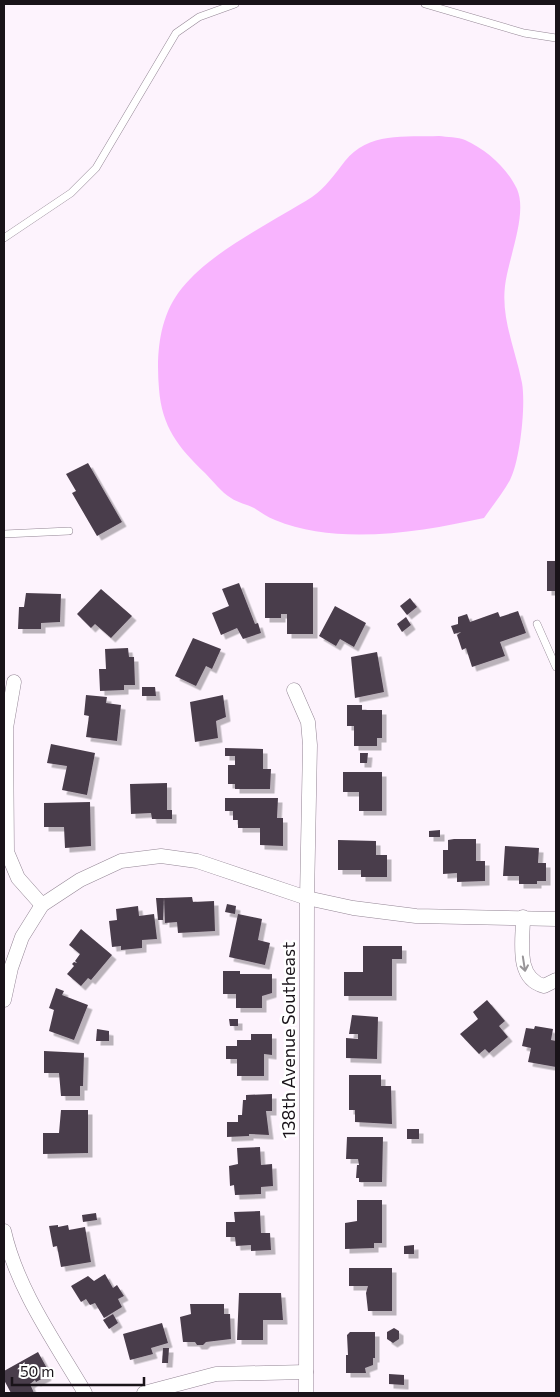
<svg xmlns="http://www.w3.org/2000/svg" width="560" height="1397" font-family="Commissioner,sans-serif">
  <defs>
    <filter id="shadow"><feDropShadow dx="4.5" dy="4.5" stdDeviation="0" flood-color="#0004"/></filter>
  </defs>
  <rect width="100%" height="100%" fill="#fdf3fd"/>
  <path fill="#f8b4fe" d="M 439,136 C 447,137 458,137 465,140 C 487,150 507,168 517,189 C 528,214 508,259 505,286 C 501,320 516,351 522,383 C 526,405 520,461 510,480 C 503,493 493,505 484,518 C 420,532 338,546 275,520 C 267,517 261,512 254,508 C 247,504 238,503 231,498 C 221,492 213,481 205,473 C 178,447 162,427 159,389 C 156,354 159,316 182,288 C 213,250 271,223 312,197 C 326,187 334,175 345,161 C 368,132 405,137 439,136 Z"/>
  <g fill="#4a3d4b" filter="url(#shadow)">
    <polygon points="88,463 122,522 97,536 72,493 76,491 66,474"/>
    <rect x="547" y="561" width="9" height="30"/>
    <polygon points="239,583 255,624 258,623 261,633 243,639 237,628 221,635 212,613 229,606 222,589"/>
    <polygon points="265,583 313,583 313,634 287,634 287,614 281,614 281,618 265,618"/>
    <polygon points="101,589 132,616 111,638 95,624 91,628 77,614"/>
    <polygon points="26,593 61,594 60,622 41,623 41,629 18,629 19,607 24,607"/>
    <polygon points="410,598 417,607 407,615 400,606"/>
    <polygon points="335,606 366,623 354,647 340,639 336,646 319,636"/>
    <polygon points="518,611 526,633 500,642 505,656 472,667 466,648 462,650 457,635 461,632 454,634 451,626 458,624 458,617 467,614 470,622 498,612 500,617"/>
    <polygon points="406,617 411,625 402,632 397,624"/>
    <polygon points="193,638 221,649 212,669 206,666 196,686 175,676"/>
    <polygon points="128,648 129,657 134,657 135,685 124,685 124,690 100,691 99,669 106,669 105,649"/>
    <polygon points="377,652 384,692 355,698 351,657"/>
    <polygon points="142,687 155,687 156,696 142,696"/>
    <polygon points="86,695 107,697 106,703 121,705 117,741 86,737 89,716 84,715"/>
    <polygon points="223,695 226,717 216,721 218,738 195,742 190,702"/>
    <polygon points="347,705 362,705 362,710 382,710 382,738 377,738 377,746 354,746 354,726 347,726"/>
    <polygon points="51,744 95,753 87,795 62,790 67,766 47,763"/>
    <polygon points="225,748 263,749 263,769 271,769 270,789 235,789 235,784 228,784 228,765 235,765 235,756 225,756"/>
    <polygon points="360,753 368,753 367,763 360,763"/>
    <polygon points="343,772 382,772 382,811 359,811 359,792 343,792"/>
    <polygon points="167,783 167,810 172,810 172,819 152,819 151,813 131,814 130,784"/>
    <polygon points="225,798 278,798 277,818 283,818 283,846 260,845 260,828 238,828 238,820 233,820 233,811 225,811"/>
    <polygon points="90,802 91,846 65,848 64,827 44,827 44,803"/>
    <polygon points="440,830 440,837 429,837 429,831"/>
    <polygon points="454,839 476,839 476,861 485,861 485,881 457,882 457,873 443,874 443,850 448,850 448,840"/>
    <polygon points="338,840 376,841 376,855 387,855 387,877 361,877 361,870 338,870"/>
    <polygon points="505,846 539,848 538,863 546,863 546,881 537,881 537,884 519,884 519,876 503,876"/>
    <polygon points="192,897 193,902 214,901 215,931 178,933 177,922 165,923 164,898"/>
    <polygon points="156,898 164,898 163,920 158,920"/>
    <polygon points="227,904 236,906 235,914 225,912"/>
    <polygon points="138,906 139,916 154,914 157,939 142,940 142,948 121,950 121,946 112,947 109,921 117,920 116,909"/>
    <polygon points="238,914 262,919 258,940 270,943 265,965 229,957"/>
    <polygon points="81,929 112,955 91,980 88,978 81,986 67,974 74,966 72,964 74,962 77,963 75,961 80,954 69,945"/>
    <polygon points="363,946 402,946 402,959 392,959 392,996 344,996 344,972 363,972"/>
    <polygon points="223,971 240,971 240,974 272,974 272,993 262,996 262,1008 236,1008 236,994 223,994"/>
    <polygon points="56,988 64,991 62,995 88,1005 74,1040 49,1031 54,1010 49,1008"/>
    <polygon points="487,1000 505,1021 499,1026 508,1037 489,1053 485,1049 479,1054 460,1034 478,1019 473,1012"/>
    <polygon points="352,1015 378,1017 377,1059 346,1058 346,1038 358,1039 358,1034 349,1034"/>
    <polygon points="229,1019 238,1019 238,1026 230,1026"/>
    <polygon points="535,1026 553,1029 551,1040 556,1041 556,1067 528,1062 531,1048 522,1046 526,1028 534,1029"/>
    <polygon points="97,1029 109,1031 109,1041 96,1041"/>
    <polygon points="251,1034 272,1034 272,1055 264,1054 264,1076 237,1076 237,1059 226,1059 226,1046 237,1046 237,1040 251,1040"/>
    <polygon points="44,1051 84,1053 83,1086 80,1086 80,1096 61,1096 59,1073 44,1073"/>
    <polygon points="349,1075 381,1075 381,1086 391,1086 392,1124 355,1122 355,1110 349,1110"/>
    <polygon points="272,1094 272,1111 266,1111 269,1135 249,1134 249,1136 227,1137 227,1122 238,1122 238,1115 242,1115 243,1100 246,1100 246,1095"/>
    <polygon points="61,1110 88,1110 88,1153 43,1154 43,1133 59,1133"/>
    <rect x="407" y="1129" width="12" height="10"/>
    <polygon points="347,1137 383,1137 382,1182 359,1182 359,1178 356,1178 357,1165 359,1165 358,1159 346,1159"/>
    <polygon points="260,1147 261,1165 272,1164 273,1186 261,1187 261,1194 235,1195 234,1185 230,1186 229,1166 238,1164 237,1148"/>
    <polygon points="357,1200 382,1200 382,1243 374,1243 374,1248 345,1249 345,1223 357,1221"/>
    <polygon points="260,1211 261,1233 270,1233 271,1250 251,1251 251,1245 236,1246 235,1237 226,1237 226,1222 235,1222 234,1212"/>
    <polygon points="96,1213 97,1220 83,1222 82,1215"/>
    <polygon points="58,1225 58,1227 68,1225 69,1230 85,1227 91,1262 61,1267 57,1246 53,1247 49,1226"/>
    <polygon points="414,1245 414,1254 404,1254 404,1246"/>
    <polygon points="349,1268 392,1268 392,1311 368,1311 366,1293 368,1286 349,1286"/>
    <polygon points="105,1274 113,1288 117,1285 124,1296 118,1299 122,1307 104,1318 95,1303 90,1305 86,1299 81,1302 71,1286 88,1276 94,1281"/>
    <polygon points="239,1293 281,1293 283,1320 263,1320 263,1340 237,1340"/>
    <polygon points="190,1304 224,1304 224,1314 230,1314 231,1339 206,1342 203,1345 197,1345 195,1342 183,1342 180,1317 191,1314"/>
    <polygon points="113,1314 118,1323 109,1329 103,1320"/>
    <polygon points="162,1323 168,1343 151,1348 153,1354 130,1360 123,1334"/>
    <polygon points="394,1328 399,1331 399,1339 393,1343 387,1339 387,1332"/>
    <polygon points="350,1332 375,1332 375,1358 373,1358 373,1365 365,1368 366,1373 346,1373 346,1355 348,1355 347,1335"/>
    <polygon points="163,1348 169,1348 168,1363 162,1363"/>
    <polygon points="38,1352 49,1372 46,1374 47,1376 36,1382 35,1380 30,1384 34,1393 11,1393 4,1380 4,1371"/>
    <polygon points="389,1374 404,1375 404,1385 389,1384"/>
  </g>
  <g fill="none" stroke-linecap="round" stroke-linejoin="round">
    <defs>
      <g id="service">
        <polyline points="425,4 524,33 556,38"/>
        <polyline points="4,238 71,193 96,168 176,33 199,17 235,4"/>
        <polyline points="4,534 69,531"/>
        <polyline points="537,624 556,667"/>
      </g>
      <g id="minor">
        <polyline points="14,682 6,728 7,852 18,878 42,905"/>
        <polyline points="294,690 308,722 310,745 307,898 306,1393"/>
        <path d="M 523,917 C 523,942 515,978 544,986 L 556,980"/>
        <polyline points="4,1000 11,968 22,937 42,905 80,880 121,861 161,856 197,861 307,898 353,908 416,916 556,919"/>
        <path d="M 4,1231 C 17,1289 55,1342 85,1393"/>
        <polyline points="144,1393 216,1374 306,1372"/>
      </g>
    </defs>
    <use href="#service" stroke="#948695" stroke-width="8"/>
    <use href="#minor" stroke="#948695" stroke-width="15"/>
    <use href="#service" stroke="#fff" stroke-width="7"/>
    <use href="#minor" stroke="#fff" stroke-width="14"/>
  </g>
  <defs><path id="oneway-shaft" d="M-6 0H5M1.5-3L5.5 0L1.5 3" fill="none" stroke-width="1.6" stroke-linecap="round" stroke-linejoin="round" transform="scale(1.25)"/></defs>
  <use stroke="#989598" href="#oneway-shaft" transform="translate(524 964) rotate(81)"/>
  <g text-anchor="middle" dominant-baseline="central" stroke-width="5" stroke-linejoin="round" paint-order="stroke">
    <g font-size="18" fill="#191319" stroke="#fff">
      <text transform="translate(288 1040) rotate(-90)">138th Avenue Southeast</text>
    </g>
  </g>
  <rect width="560" height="1397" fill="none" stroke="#191319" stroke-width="10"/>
  <path d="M12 1377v8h132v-8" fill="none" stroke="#191319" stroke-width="2.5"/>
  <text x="20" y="1377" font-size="15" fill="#191319" stroke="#ffffff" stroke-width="4" paint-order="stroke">50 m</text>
</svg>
